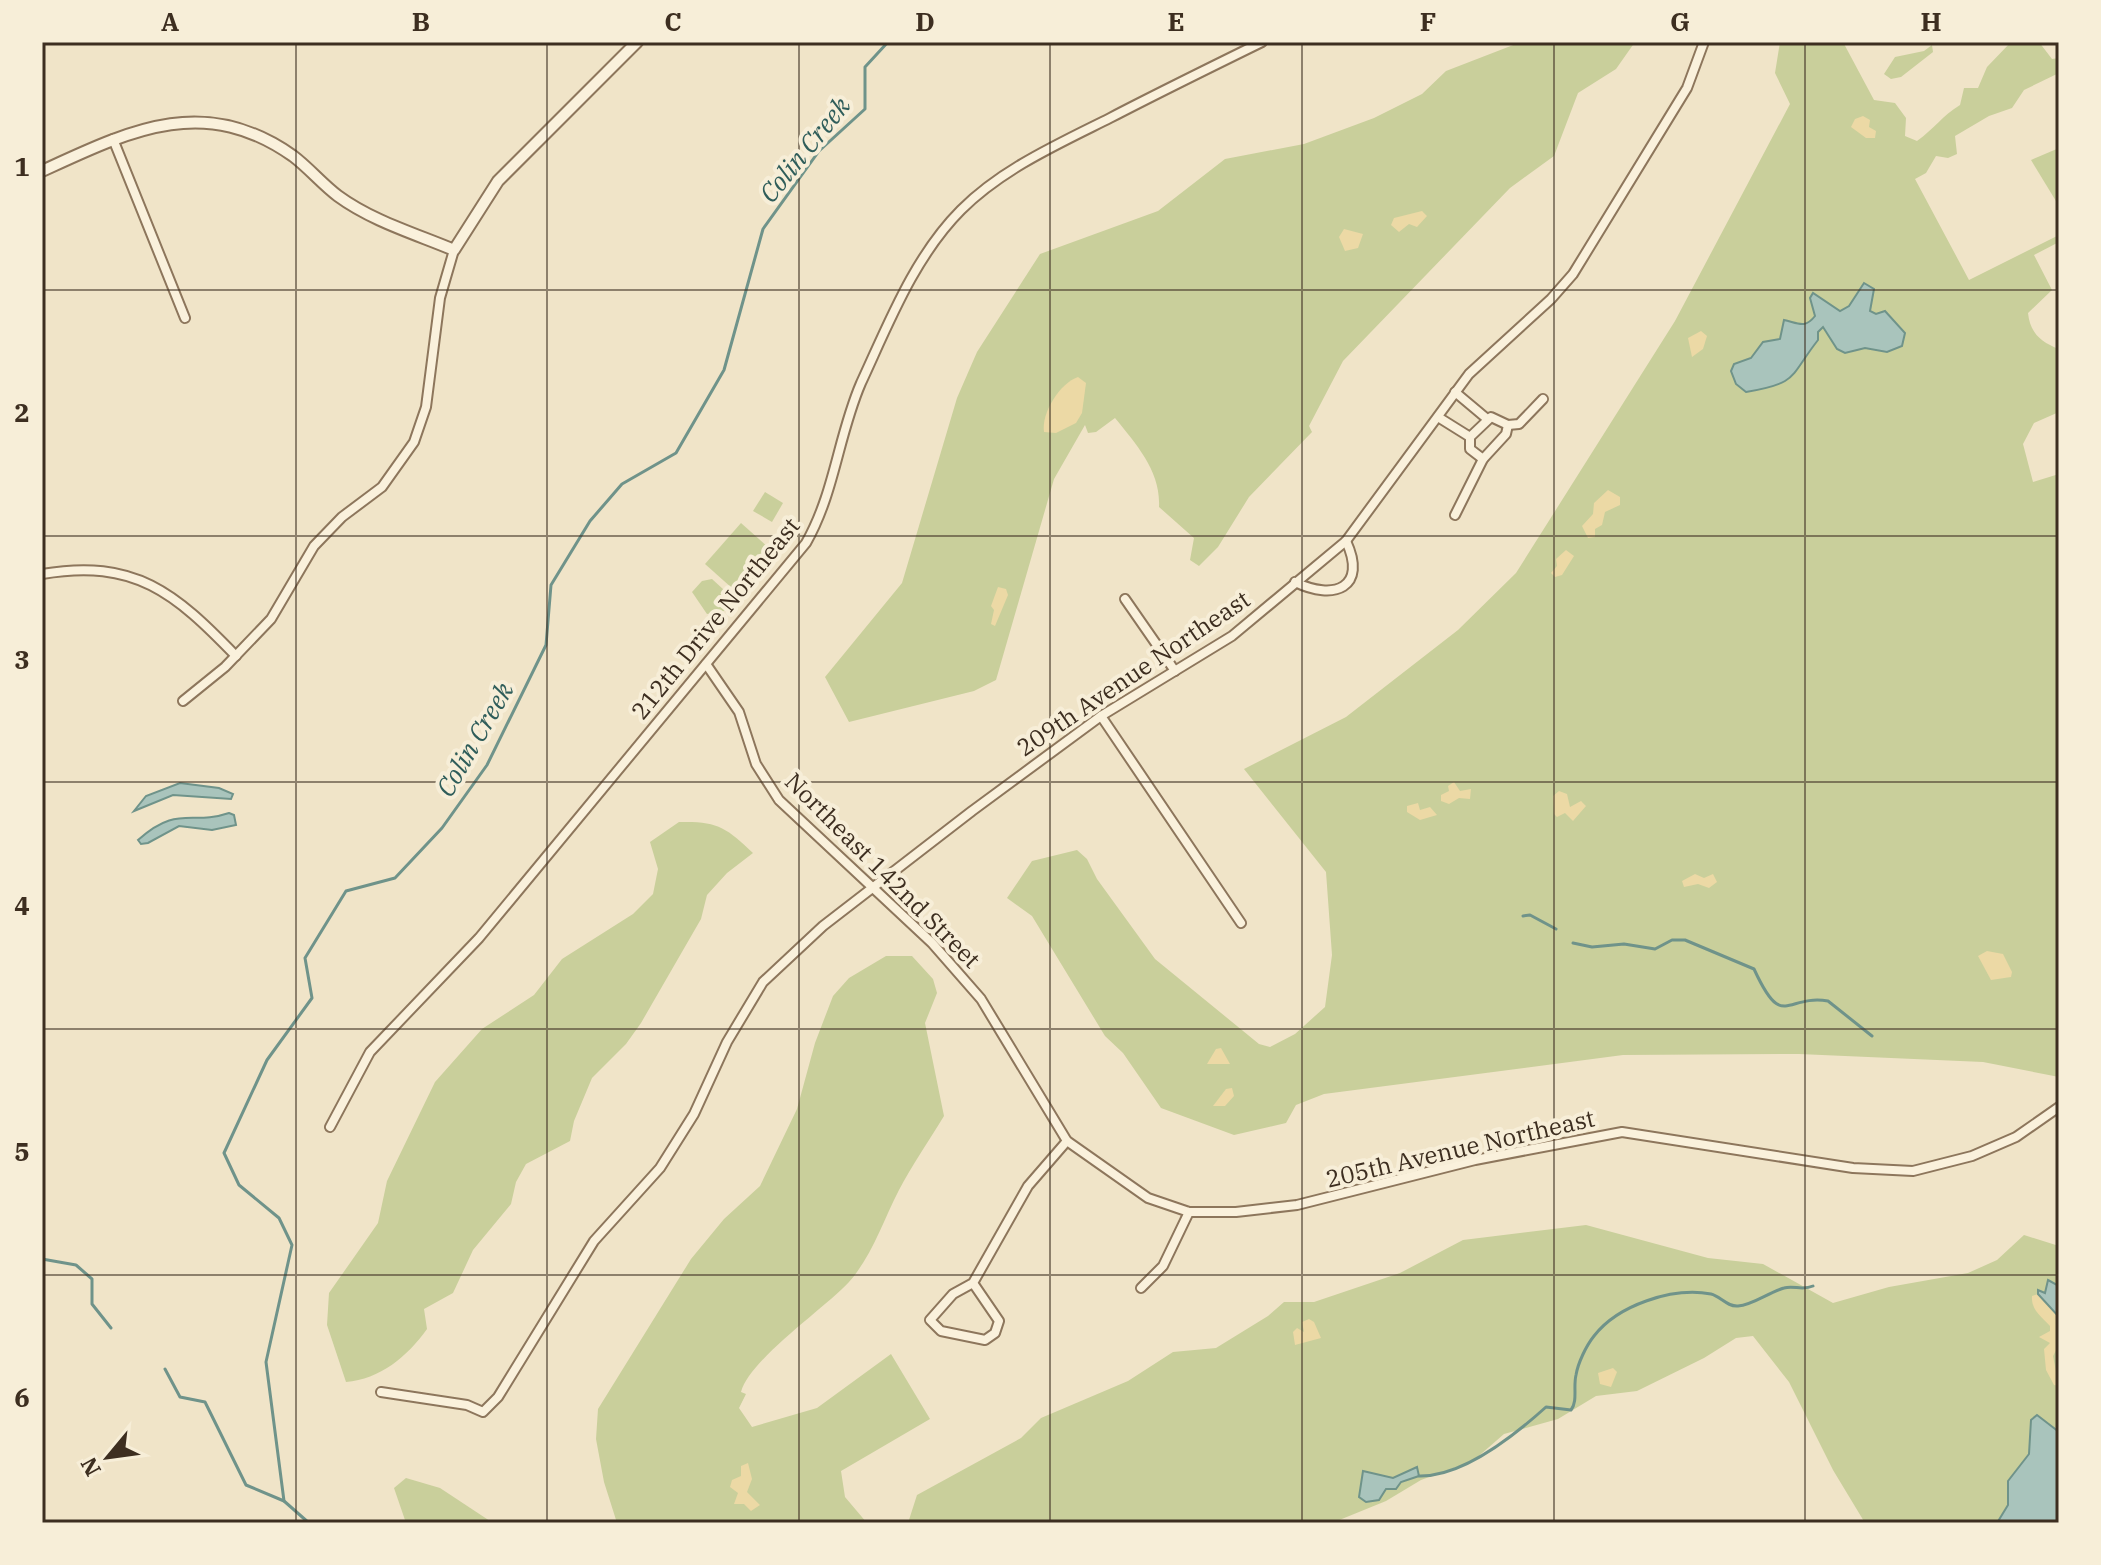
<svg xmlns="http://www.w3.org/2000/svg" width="2101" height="1565" font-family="'IBM Plex Serif',serif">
  <rect width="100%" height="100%" fill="#f0e4c8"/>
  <g fill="#c9cf9b">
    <path d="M 1521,42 L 1635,42 L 1616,69 L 1578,93 L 1554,156 L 1510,188 L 1343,361 L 1309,426 L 1312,432 L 1249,497 L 1218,547 L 1199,566 L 1190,560 L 1194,538 L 1159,507 C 1161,472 1137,445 1115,418 L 1096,432 L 1088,433 L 1085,425 L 1054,479 L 996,680 L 974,691 L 849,722 L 825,677 L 902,583 L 957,398 L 977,352 L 1040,254 L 1158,211 L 1225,159 L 1304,144 L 1374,118 L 1422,94 L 1446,71 Z"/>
    <path d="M 1780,42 L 1843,42 L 1874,100 L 1895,103 L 1906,118 L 1905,136 L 1917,141 C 1934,129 1942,116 1960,105 L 1964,88 L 1978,88 L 1987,67 L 2011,42 L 2039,42 L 2052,59 L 2059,58 L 2059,73 L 2024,90 L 2012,108 L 1989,116 L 1955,136 L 1957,154 L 1948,158 L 1936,156 L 1926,173 L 1915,179 L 1969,280 L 2059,235 L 2059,242 L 2034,255 L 2052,290 L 2028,313 C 2030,333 2041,342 2059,349 L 2059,412 L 2034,423 L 2023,444 L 2033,482 L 2059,474 L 2059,1077 L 1983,1062 L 1799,1054 L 1623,1055 L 1324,1094 L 1296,1105 L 1286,1123 L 1234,1135 L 1161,1108 L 1123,1053 L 1105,1036 L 1032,916 L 1007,898 L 1032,861 L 1077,850 L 1087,859 L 1097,879 L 1155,959 L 1259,1044 L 1270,1047 L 1295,1034 L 1325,1007 L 1332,955 L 1326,872 L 1244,769 L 1346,717 L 1458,630 L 1516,573 L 1675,321 L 1790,104 L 1775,73 Z"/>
    <polygon points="1932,45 1933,52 1901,77 1891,79 1884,74 1895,57 1924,51"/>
    <polygon points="2059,148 2059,206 2031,160"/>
    <polygon points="765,492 783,503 772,522 753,511"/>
    <polygon points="741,523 779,557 742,597 705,564"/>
    <polygon points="712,579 724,590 728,602 724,611 707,614 692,592 702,581"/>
    <path d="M 679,822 C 717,821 726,827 753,853 L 727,873 L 707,895 L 701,919 L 641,1023 L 626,1044 L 592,1078 L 574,1121 L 570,1141 L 526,1164 L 516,1182 L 511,1204 L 473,1250 L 453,1293 L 424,1309 L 427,1329 C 407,1357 380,1379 346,1382 L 327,1325 L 329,1293 L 378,1223 L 387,1181 L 435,1082 L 482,1029 L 534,995 L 562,959 L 633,914 L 653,894 L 658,869 L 650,842 Z"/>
    <path d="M 886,956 L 912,956 L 933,979 L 937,993 L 925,1023 L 944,1116 C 929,1141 912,1165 899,1190 C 883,1221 872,1256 849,1282 C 824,1309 750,1359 741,1392 L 746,1394 L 739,1408 L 752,1427 L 817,1408 L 891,1354 L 930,1419 L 841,1471 L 845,1497 L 867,1523 L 617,1523 L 604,1482 L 596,1439 L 598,1409 L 691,1259 L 724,1219 L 760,1186 L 797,1109 L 815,1043 L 833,996 L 849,978 Z"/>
    <polygon points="1586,1225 1708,1258 1763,1264 1833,1303 1889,1287 1968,1273 1997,1260 2024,1235 2059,1246 2059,1523 1865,1523 1833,1470 1789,1382 1753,1336 1736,1338 1704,1358 1637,1391 1596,1396 1558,1419 1504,1434 1473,1461 1421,1480 1386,1501 1332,1523 908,1523 917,1495 1021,1438 1041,1418 1128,1381 1173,1352 1216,1348 1268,1316 1284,1302 1314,1302 1400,1273 1463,1240"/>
    <polygon points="406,1478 440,1488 493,1523 406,1523 394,1488"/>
  </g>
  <g fill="#ecd9a5">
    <polygon points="1863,116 1870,120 1869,127 1876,131 1875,138 1866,138 1851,127 1855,119"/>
    <polygon points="1422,211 1427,216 1417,227 1409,224 1399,232 1391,225 1394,218"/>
    <polygon points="1344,229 1363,234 1358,248 1345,251 1339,237"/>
    <polygon points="1701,331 1707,336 1703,349 1692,357 1688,338"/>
    <path d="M 1078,377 L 1086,383 L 1082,413 L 1076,423 L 1056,433 L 1044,432 C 1041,413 1060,383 1078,377 Z"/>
    <polygon points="1608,490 1620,497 1620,505 1605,512 1602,525 1595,529 1595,537 1588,538 1582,526 1593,514 1594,503"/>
    <polygon points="1566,550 1574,556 1562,575 1555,577 1551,573 1557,566 1556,559"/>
    <polygon points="998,587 1006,589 1008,595 995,626 991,624 994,610 991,606"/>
    <polygon points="1454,782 1460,791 1471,789 1470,799 1459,798 1449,804 1441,801 1441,795 1449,791 1448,786"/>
    <polygon points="1559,791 1567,794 1570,807 1581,801 1586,806 1573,821 1565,813 1557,817 1554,814 1553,796"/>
    <polygon points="1418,803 1420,810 1430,807 1437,815 1420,820 1407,812 1407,806"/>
    <polygon points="1695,874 1704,878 1713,874 1717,882 1709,888 1698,884 1684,887 1682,881"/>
    <polygon points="1987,951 2003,954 2012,972 2011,977 1991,980 1978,956"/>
    <polygon points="1221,1048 1230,1064 1207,1064 1216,1049"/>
    <polygon points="1232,1088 1234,1096 1225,1106 1213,1106 1226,1089"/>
    <path d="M 2038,1294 L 2059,1317 L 2059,1345 L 2053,1356 L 2059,1386 L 2054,1385 L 2046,1370 L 2044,1349 L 2050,1343 L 2039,1337 L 2050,1331 L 2050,1326 C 2041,1316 2031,1310 2032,1296 Z"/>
    <polygon points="1309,1319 1314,1322 1321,1338 1295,1345 1293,1332 1297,1328 1304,1332 1302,1322"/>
    <polygon points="1613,1368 1617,1372 1611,1387 1600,1384 1598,1373"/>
    <polygon points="748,1463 752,1479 747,1492 760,1505 751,1511 744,1504 734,1504 738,1493 730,1487 732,1480 741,1476 741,1466"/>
  </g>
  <g fill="#a9c4bc" stroke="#6f938a" stroke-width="2">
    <path d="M 1864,283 L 1874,289 L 1870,311 L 1876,314 L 1885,311 L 1905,333 L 1902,346 L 1887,352 L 1865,348 L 1845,353 L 1837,349 L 1823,327 L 1818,332 L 1818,340 C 1789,377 1799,383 1746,392 L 1736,384 L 1731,371 L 1734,364 L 1751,358 L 1763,342 L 1780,339 L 1784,320 C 1798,323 1805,329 1815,316 L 1810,298 L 1813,293 L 1840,311 L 1849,306 Z"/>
    <polygon points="180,783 219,788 233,794 231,799 173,795 134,811 146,796"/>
    <path d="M 229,813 L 234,815 L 236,825 L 212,830 L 179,826 L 148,843 L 141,844 L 138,840 C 178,804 191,826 229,813 Z"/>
    <polygon points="2048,1280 2059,1286 2059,1317 2038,1294 2038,1290 2045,1293"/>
    <polygon points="2037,1415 2059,1432 2059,1523 1997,1523 2008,1505 2008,1481 2029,1454 2031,1420"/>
    <polygon points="1417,1467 1419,1476 1401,1482 1396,1489 1386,1489 1379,1500 1366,1502 1359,1497 1363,1471 1393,1478"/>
  </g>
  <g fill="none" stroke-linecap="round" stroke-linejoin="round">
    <g stroke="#6f938a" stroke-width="3">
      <polyline points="1523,916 1530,915 1556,929"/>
      <path d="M 1573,943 L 1592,947 L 1624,944 L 1655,949 L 1672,940 L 1685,940 L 1754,969 C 1783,1032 1785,994 1828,1001 L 1872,1036"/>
      <polyline points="42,1259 76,1265 92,1279 92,1304 111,1328"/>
      <polyline points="165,1369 180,1397 205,1402 246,1485 284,1501 309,1523"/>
      <path d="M 1419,1476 C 1462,1477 1515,1435 1546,1407 L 1571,1410 C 1578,1401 1573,1387 1576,1375 C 1578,1363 1586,1346 1594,1336 C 1618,1305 1672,1287 1711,1294 C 1720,1296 1727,1307 1738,1306 C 1753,1305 1769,1292 1784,1288 C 1794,1285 1802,1291 1813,1286"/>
      <polyline points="284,1501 266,1362 292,1245 279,1218 239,1185 224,1153 267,1060 312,998 305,958 346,891 395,878 442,828 487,765 546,645 551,585 590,521 622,484 676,453 724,370 763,229 819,151 865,109 865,67 888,42"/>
    </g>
    <defs>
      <g id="minor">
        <polyline points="113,139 185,318"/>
        <polyline points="1455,392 1486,418"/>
        <polyline points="1438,417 1470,437"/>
        <polygon points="1491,417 1508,425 1506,434 1483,459 1470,449 1470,437"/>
        <polyline points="1508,425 1519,424 1543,399"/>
        <polyline points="1455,515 1483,459"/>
        <path d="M 42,574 C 135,558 175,593 236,656"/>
        <path d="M 1295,582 C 1334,601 1368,588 1346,541"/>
        <polyline points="1125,599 1175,671"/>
        <polyline points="706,664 739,712 756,764 779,800 932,943 981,999 1067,1141 1148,1198 1189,1212 1236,1212 1297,1205 1475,1160 1622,1132 1853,1168 1913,1171 1972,1156 2016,1137 2059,1107"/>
        <polyline points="183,701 225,667 271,619 314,546 342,517 382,487 414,442 426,407 440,298 454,250"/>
        <polyline points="1101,716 1241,923"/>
        <path d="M 330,1127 L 370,1052 L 479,938 L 806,543 C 835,492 838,436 861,383 C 888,325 914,257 961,210 C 1002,169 1058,144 1110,118 C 1160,92 1211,67 1262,42"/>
        <polyline points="973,1283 999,1321 995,1333 985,1340 941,1331 930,1320 953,1294 973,1283 1028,1186 1067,1141"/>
        <polyline points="1141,1288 1163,1266 1189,1212"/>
        <polyline points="381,1392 467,1405 483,1412 498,1397 594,1241 660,1168 694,1114 727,1042 763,982 823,926 972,811 1101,716 1232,636 1346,541 1469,374 1551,299 1573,274 1687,88 1704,42"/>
      </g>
      <path id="tertiary" d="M 42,171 C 129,131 204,93 293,156 C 309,168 322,184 338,196 C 372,221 416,234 454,250 L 498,181 L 637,42"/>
    </defs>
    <use href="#minor" stroke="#8d765c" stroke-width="12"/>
    <use href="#tertiary" stroke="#8d765c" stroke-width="14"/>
    <use href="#minor" stroke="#faf1dc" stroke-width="8"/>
    <use href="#tertiary" stroke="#faf1dc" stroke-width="10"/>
  </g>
  <path fill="none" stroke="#3d2e20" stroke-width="2" stroke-opacity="0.55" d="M 296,42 L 296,1523M 547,42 L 547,1523M 799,42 L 799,1523M 1050,42 L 1050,1523M 1302,42 L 1302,1523M 1554,42 L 1554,1523M 1805,42 L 1805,1523M 42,290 L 2059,290M 42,536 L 2059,536M 42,782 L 2059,782M 42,1029 L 2059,1029M 42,1275 L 2059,1275"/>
  <g text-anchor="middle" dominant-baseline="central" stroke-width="8" stroke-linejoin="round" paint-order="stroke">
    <g font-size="24" fill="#3d2e20" stroke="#f7eed8">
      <text transform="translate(715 618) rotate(-51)">212th Drive Northeast</text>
      <text transform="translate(1133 673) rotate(-34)">209th Avenue Northeast</text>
      <text transform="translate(883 870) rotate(45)">Northeast 142nd Street</text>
      <text transform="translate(1460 1148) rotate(-13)">205th Avenue Northeast</text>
    </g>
    <g font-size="26" font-style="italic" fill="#2f5d5a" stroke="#f7eed8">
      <text transform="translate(804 149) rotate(-51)">Colin Creek</text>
      <text transform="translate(474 739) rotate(-60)">Colin Creek</text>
    </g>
  </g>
  <rect width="2101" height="1565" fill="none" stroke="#f7eed8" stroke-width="88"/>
  <g transform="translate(108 1457) rotate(241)" stroke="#f7eed8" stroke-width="6" paint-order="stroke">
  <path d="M0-6L14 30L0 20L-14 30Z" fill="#3d2e20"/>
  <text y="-12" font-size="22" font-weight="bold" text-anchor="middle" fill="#3d2e20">N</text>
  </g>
  <rect x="44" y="44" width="2013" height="1477" fill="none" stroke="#3d2e20" stroke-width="3"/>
  <g font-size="26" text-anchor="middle" font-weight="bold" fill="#3d2e20">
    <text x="170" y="31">A</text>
    <text x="421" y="31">B</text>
    <text x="673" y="31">C</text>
    <text x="925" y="31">D</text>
    <text x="1176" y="31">E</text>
    <text x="1428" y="31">F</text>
    <text x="1680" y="31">G</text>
    <text x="1931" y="31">H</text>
    <text x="22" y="176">1</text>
    <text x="22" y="422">2</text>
    <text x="22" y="669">3</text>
    <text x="22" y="915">4</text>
    <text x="22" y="1161">5</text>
    <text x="22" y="1407">6</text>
  </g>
</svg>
